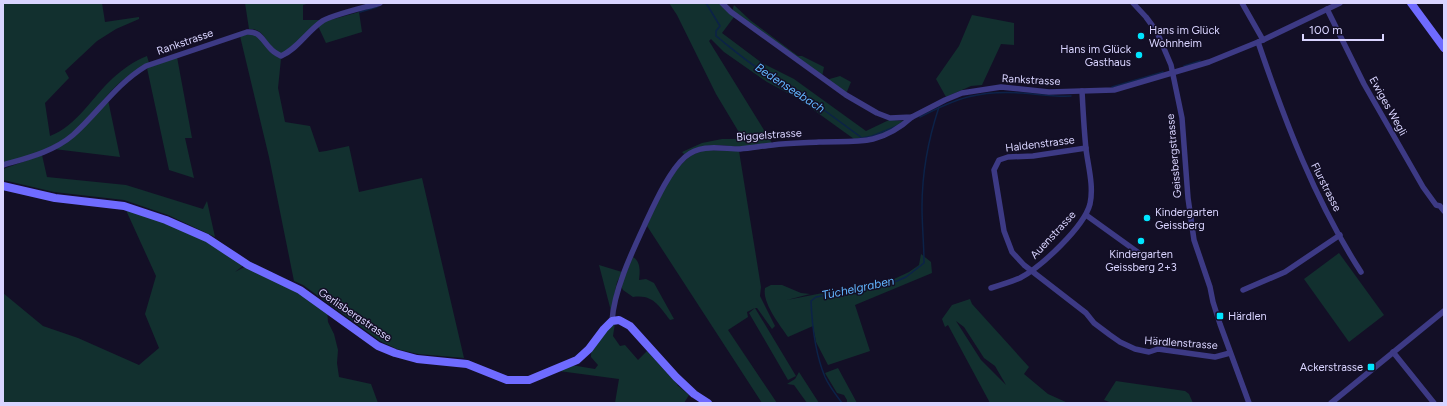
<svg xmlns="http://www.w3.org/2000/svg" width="1447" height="406" font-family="Figtree,sans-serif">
  <rect width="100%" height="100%" fill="#130f26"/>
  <g fill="#12302f" fill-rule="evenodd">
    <path d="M 3,3 L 102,3 L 105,22 L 139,17 L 139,19 L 116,29 L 97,41 L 65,71 L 69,78 L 45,103 L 50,136 C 78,125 92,97 113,78 C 123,69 134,61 147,56 L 149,63 C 137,70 126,76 116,86 C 101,101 89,119 72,133 C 53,149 26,157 3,166 Z"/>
    <path d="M 245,3 L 310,3 L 303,5 L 303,20 L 320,20 L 289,51 L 281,55 C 278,52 273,50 271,47 C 264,38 262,28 249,29 Z"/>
    <path d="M 669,3 L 720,3 L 734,17 L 722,33 L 762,63 L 794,79 L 866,131 L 889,120 L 905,121 C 890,133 873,137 854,139 L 797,98 L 767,82 L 724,52 L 711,39 L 709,41 L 772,143 L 740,147 L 719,145 L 705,146 L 685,155 L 682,152 L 702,143 L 722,139 L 743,139 L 716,94 L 677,15 Z"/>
    <polygon points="734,5 750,20 798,56 802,56 824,67 822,77 732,11"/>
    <polygon points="359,12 362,32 326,43 318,26 323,22"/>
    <polygon points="972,15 1014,23 1014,45 1001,44 982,85 971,86 946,97 936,79 959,46"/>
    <polygon points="253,33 259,36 270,52 281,59 278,88 285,122 310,126 319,152 326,151 349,146 359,192 422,178 464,358 418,354 397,349 380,341 303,285 294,281 269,157 240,36"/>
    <polygon points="177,57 192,138 185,138 194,178 169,170 147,68"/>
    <polygon points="840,76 851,82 846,94 826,80"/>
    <polygon points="108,100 120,157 54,149"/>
    <path d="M 705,150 L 739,151 L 761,287 L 760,296 L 775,326 L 772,329 L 757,308 L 755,308 L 796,376 L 788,380 L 749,313 L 755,308 L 747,312 L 748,317 L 728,330 L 777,403 L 762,403 L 647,226 C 657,204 669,174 688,158 C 693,154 700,152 705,150 Z"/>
    <polygon points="42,155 47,177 126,185 203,209 207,201 215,237 168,215 124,200 54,192 3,180 3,169"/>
    <polygon points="125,208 163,221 206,240 244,265 235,272 248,265 327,309 328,322 334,334 338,350 337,363 339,377 371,384 378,403 3,403 3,293 43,326 78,338 139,365 159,348 145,314 156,276"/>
    <polygon points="1339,253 1384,315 1349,342 1304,279"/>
    <path d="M 921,254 L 931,262 L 932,273 L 855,305 L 870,351 L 828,365 L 816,342 L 813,326 L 788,337 C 780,325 762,303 765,288 L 771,285 L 782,285 L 801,293 L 810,294 L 787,300 L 894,279 L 909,272 L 919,265 Z"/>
    <path d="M 633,257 C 641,262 640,272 639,280 L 646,279 L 654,283 L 674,319 L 670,320 C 659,306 653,294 633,297 L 623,290 L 621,286 Z"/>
    <polygon points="599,265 622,272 617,282 611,311"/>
    <path d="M 970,299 L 972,304 L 1029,367 L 1024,374 L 1048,394 L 1068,403 L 990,403 L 948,325 L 945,327 L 942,319 L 952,305 ZM 956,321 L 964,327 L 984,358 L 995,366 L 1006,385 L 981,360 Z"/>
    <path d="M 615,323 L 613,336 L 620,346 L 625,345 L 638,360 L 647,351 L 678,385 L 677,385 L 689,395 L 684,403 L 615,403 L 619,379 L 559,371 L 571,365 L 595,369 L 598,365 L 591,357 C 591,343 604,330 615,323 Z"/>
    <polygon points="838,368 857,403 847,403 847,400 844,395 837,393 825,373"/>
    <polygon points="799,372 819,403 807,403 794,385 787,384 795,379"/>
    <polygon points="1116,381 1185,391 1189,394 1193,403 1112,403 1104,400"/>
  </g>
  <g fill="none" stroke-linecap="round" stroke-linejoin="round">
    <g stroke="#0c2248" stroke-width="1.5">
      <path d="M 706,3 L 720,26 L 716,31 L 716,36 C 740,55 762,75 790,85 L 862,138 L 872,136 L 897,126"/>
      <polyline points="360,12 377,7"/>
      <polyline points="1184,66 1200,61"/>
      <polyline points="1112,87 1163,72"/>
      <path d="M 920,117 C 957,98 979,90 1022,93 C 1038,94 1054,97 1071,96"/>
      <path d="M 842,403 C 836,395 829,386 825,377 C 815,353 812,326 811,301 L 816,297 L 897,281 L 906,277 L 924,263 C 924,244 922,226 922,207 C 922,173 928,140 939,107"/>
    </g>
    <g stroke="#3d3a85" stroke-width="5.5">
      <polyline points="722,3 731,12 846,95 877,113 890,118 912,117 945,100 962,93 1001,87 1049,92 1114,90 1209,62 1263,40 1340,3"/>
      <polyline points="1133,3 1146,17 1157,32 1171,65 1182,118 1188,198 1194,240 1210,287 1213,302 1220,324 1249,403"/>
      <polyline points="1242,3 1263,40"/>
      <polyline points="1327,9 1364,84 1423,187 1436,205 1440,206 1444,211"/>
      <path d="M 1258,42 C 1285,121 1315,201 1361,272"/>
      <polyline points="1086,148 1033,156 1008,157 999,160 994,170 1004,231 1012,252 1024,265 1086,313 1094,323 1110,335 1120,342 1135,349 1149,352 1158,349 1215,357 1230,353"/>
      <path d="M 3,165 C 27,158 53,152 73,135 C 99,112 115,85 146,66 L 247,32 C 260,31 262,40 270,48 C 273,52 277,54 281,56 C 297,49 306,33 321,22 C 330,15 367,7 380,3"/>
      <polyline points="1086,215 1143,256"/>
      <path d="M 991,288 C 1001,285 1011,282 1020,278 C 1041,267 1084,227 1090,204 C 1094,186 1088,166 1086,149 C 1084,130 1083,110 1082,91"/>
      <polyline points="1243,290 1285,272 1340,235"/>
      <path d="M 612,321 C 614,290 632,252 645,224 C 654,205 669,171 685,157 C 701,143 722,149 740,149 C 751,148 763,146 773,145 C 788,143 804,143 819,142 C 836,141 856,143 873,139 C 889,135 900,128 912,117"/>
      <polyline points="1393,352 1434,403"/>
      <polyline points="1331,403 1444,311"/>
    </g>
    <g stroke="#6f6bff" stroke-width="8">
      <polyline points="1411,3 1444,48"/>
      <polyline points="3,186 55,198 124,206 166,220 207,238 248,265 300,290 378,346 395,353 417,359 467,364 507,380 529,380 577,360 589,349 604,329 612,321 619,320 630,326 676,377 694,394 708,403"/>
    </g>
  </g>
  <g fill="#00e5ff" stroke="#130f26" stroke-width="1.5">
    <circle cx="1141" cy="36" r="4"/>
    <circle cx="1139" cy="55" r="4"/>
    <circle cx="1147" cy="218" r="4"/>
    <circle cx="1141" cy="241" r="4"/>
    <rect x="1216" y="312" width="8" height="8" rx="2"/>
    <rect x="1367" y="363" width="8" height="8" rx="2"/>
  </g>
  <g text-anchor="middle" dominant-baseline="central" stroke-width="3" stroke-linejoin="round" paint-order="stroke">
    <g font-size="11" fill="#d9d4ff" stroke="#130f26" text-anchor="start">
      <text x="1149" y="30">Hans im Glück<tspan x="1149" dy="13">Wohnheim</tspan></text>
      <text x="1131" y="49" text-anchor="end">Hans im Glück<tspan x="1131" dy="13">Gasthaus</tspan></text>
      <text x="1155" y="212">Kindergarten<tspan x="1155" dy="13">Geissberg</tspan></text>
      <text x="1141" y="254" text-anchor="middle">Kindergarten<tspan x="1141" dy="13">Geissberg 2+3</tspan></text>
      <text x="1228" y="316">Härdlen</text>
      <text x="1363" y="367" text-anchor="end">Ackerstrasse</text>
    </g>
    <g font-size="11" fill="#d9d4ff" stroke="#130f26">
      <text transform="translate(185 42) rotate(-19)">Rankstrasse</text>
      <text transform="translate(1031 80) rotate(3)">Rankstrasse</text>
      <text transform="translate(1388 106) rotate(61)">Ewiges Wegli</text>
      <text transform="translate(769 135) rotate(-4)">Biggelstrasse</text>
      <text transform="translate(1040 144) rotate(-7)">Haldenstrasse</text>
      <text transform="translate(1174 156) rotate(-95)">Geissbergstrasse</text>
      <text transform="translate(1326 187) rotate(63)">Flurstrasse</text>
      <text transform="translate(1053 235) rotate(-47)">Auenstrasse</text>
      <text transform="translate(355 315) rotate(34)">Gerlisbergstrasse</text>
      <text transform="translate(1181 343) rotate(4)">Härdlenstrasse</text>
    </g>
    <g font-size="12" font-style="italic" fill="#62b6ff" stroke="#130f26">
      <text transform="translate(790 88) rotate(33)">Bedenseebach</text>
      <text transform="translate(858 288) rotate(-12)">Tüchelgraben</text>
    </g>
  </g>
  <rect width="1447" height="406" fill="none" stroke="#d9d4ff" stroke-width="8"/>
  <path d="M1303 34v6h80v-6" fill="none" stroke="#d9d4ff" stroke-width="2"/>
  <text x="1309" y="34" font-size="12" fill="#d9d4ff" stroke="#130f26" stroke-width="3" paint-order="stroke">100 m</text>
</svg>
